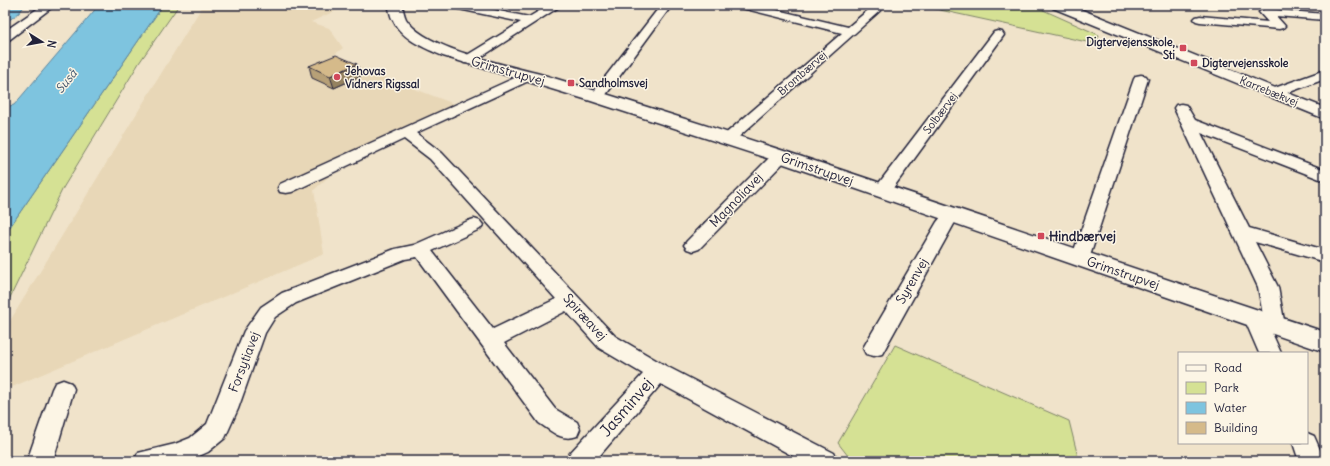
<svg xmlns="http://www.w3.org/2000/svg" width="1330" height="466" font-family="Delius,sans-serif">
  <rect width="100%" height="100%" fill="#f0e3ca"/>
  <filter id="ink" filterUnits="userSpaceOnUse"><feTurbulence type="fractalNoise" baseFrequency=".025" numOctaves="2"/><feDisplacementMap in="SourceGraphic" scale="8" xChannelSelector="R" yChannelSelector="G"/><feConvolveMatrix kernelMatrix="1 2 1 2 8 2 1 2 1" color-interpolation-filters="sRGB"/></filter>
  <g filter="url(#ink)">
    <polygon fill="#e8d7b7" points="203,5 348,5 311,22 329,28 343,48 331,57 457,105 337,169 314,190 324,254 5,390 5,329"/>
    <g fill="#d5e194" stroke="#7c8268">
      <polygon points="163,5 179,5 139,63 63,188 5,308 5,234"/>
      <polygon points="917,5 1032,5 1099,35 1096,44"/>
      <polygon points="895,345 1069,421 1079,461 852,461 838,443"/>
    </g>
    <g fill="#7ec4df" stroke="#59839d">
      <polygon points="5,5 25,5 19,13 5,23"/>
      <polygon points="99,5 163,5 5,234 5,107 14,105"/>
    </g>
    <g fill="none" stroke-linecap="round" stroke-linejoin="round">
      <defs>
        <g id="minor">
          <polygon points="43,5 55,5 9,40 5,41 5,31"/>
          <polygon points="449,5 470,5 529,17 549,5 562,5 472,63 464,63 462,60 464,57 521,22 454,8"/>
          <polygon points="661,5 672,5 602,100 597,101 592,100 590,97 592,94"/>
          <polygon points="737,5 756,5 848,27 873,6 878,5 883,8 733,142 728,144 723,142 720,139 723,136 842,33 738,7"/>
          <polygon points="1265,9 1325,14 1325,20 1276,16 1285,26 1283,28 1279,29 1200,22 1196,21 1194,19 1196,17 1200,16 1268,22 1259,12"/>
          <polygon points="998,31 1002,32 1004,35 888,195 882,196 876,195 874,191 876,187 994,32"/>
          <polygon points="1325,70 1325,79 1279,96 1274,97 1269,96 1267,93 1269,90"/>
          <path d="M 528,72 L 533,73 L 535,76 L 533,79 L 416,133 L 442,153 L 615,336 L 666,366 L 834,453 L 838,461 L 802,461 L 661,384 L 595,461 L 566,461 L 570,453 L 643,374 L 599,348 L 566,311 L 504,343 L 555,409 L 577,422 L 580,429 L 577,436 C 561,442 552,431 539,423 L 417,257 L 405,259 L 296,303 L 275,317 L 265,333 L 238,409 L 225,438 L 208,452 L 188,461 L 134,461 L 138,453 L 175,444 L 190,438 L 207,424 L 244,331 L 261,307 L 282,293 L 395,249 L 414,245 L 468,221 L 474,219 L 480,221 L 483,225 L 480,229 L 432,251 L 493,329 L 556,299 L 430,159 L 404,139 L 292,192 L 286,193 L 280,192 L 278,188 L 280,184 Z"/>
          <polygon points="1141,75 1146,76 1148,79 1089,259 1087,263 1080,265 1073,263 1071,259 1134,79 1136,76"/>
          <polygon points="1181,104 1186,105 1195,120 1325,170 1325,181 1201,133 1249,228 1325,250 1325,262 1255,242 1278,287 1285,326 1282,331 1272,333 1281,353 1259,353 1244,318 1247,313 1254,311 1261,313 1263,315 1258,287 1174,108 1176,105"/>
          <polygon points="780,152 786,154 788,157 786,160 699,249 693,251 687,249 684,245 687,241 768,159 774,154"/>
          <polygon points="952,210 958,211 961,215 954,224 882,354 874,356 866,354 863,348 937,222 946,211"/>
          <polygon points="63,380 71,383 74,389 53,461 27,461 52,389 55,383"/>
          <polygon points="1307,433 1314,436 1325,461 1299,461 1293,443 1307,443"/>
        </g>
        <g id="tertiary">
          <path d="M 388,5 L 402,5 C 403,9 404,15 406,19 C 425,50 512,66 547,76 C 808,155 1066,247 1325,332 L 1325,352 L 773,160 L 591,101 L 443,56 C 425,48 401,39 393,20 C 390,16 390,10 388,5 Z"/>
          <polygon points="1051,5 1070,5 1325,108 1325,119 1053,8"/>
        </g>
      </defs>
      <use href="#minor" stroke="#22223b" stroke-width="3"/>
      <use href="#tertiary" stroke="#22223b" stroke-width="3"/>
      <use href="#minor" fill="#fcf5e5" fill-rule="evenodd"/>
      <use href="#tertiary" fill="#fcf5e5" fill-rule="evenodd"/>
    </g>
    <polygon fill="#b7a077" stroke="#22223b" points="309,66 361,76 334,88 312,78"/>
    <polygon fill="#958261" stroke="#22223b" points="357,64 361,76 334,88 330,76"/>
    <polygon fill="#d5ba8a" stroke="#22223b" points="336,55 357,64 330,76 309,66"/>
  </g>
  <g fill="#d1495b" stroke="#fcf5e5" stroke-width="1.5">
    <rect x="1179" y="44" width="8" height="8" rx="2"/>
    <rect x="1190" y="59" width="8" height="8" rx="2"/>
    <circle cx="337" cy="77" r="4"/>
    <rect x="567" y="79" width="8" height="8" rx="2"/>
    <rect x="1037" y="232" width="8" height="8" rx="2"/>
  </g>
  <g text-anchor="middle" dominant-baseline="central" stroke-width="3" stroke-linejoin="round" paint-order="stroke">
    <g font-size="11" font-weight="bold" fill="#22223b" stroke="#fcf5e5" text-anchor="start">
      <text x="1175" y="42" text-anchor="end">Digtervejensskole,<tspan x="1175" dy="13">Sti</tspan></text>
      <text x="1202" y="63">Digtervejensskole</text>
      <text x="345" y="71">Jehovas<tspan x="345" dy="13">Vidners Rigssal</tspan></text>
      <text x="579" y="83">Sandholmsvej</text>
    </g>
    <g font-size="11" fill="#22223b" stroke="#fcf5e5">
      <text transform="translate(802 73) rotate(-41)">Brombærvej</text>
      <text transform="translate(1269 91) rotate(22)">Karrebækvej</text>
      <text transform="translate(940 113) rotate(-53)">Solbærvej</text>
    </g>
    <g font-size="12" font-style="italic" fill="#3e536c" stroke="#fcf5e5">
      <text transform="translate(66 81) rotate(-51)">Suså</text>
    </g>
    <g font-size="13" fill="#22223b" stroke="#fcf5e5">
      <text transform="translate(508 71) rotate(16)">Grimstrupvej</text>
      <text transform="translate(817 169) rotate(19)">Grimstrupvej</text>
      <text transform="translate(736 200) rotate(-46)">Magnoliavej</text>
      <text transform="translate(1123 273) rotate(19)">Grimstrupvej</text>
      <text transform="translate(912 281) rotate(-60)">Syrenvej</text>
      <text transform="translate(585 317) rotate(48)">Spiræavej</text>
      <text transform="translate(244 362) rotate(-69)">Forsytiavej</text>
    </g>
    <g font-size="13" font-weight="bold" fill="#22223b" stroke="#fcf5e5" text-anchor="start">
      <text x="1049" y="236">Hindbærvej</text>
    </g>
    <g font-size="16" fill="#22223b" stroke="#fcf5e5">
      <text transform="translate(626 407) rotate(-49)">Jasminvej</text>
    </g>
  </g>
  <rect width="1330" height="466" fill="none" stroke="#fcf5e5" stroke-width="20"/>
  <rect x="10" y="10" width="1310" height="446" fill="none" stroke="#22223b" stroke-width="1.5" filter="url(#ink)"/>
  <rect x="1178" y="352" width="130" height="92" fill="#fcf5e5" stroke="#a5a1a1"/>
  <rect x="1186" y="365" width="20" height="6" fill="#fcf5e5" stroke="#a5a1a1"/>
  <text x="1214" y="372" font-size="12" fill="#22223b">Road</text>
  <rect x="1186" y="382" width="20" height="12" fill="#d5e194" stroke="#a5a1a1"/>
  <text x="1214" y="392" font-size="12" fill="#22223b">Park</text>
  <rect x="1186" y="402" width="20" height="12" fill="#7ec4df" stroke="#a5a1a1"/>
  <text x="1214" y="412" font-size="12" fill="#22223b">Water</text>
  <rect x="1186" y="422" width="20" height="12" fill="#d5ba8a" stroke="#a5a1a1"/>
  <text x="1214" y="432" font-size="12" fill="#22223b">Building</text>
  <g transform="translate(42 42) rotate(101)" stroke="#fcf5e5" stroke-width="3" paint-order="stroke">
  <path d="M0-3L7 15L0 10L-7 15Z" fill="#22223b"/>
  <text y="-6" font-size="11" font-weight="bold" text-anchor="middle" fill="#22223b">N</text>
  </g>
</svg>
